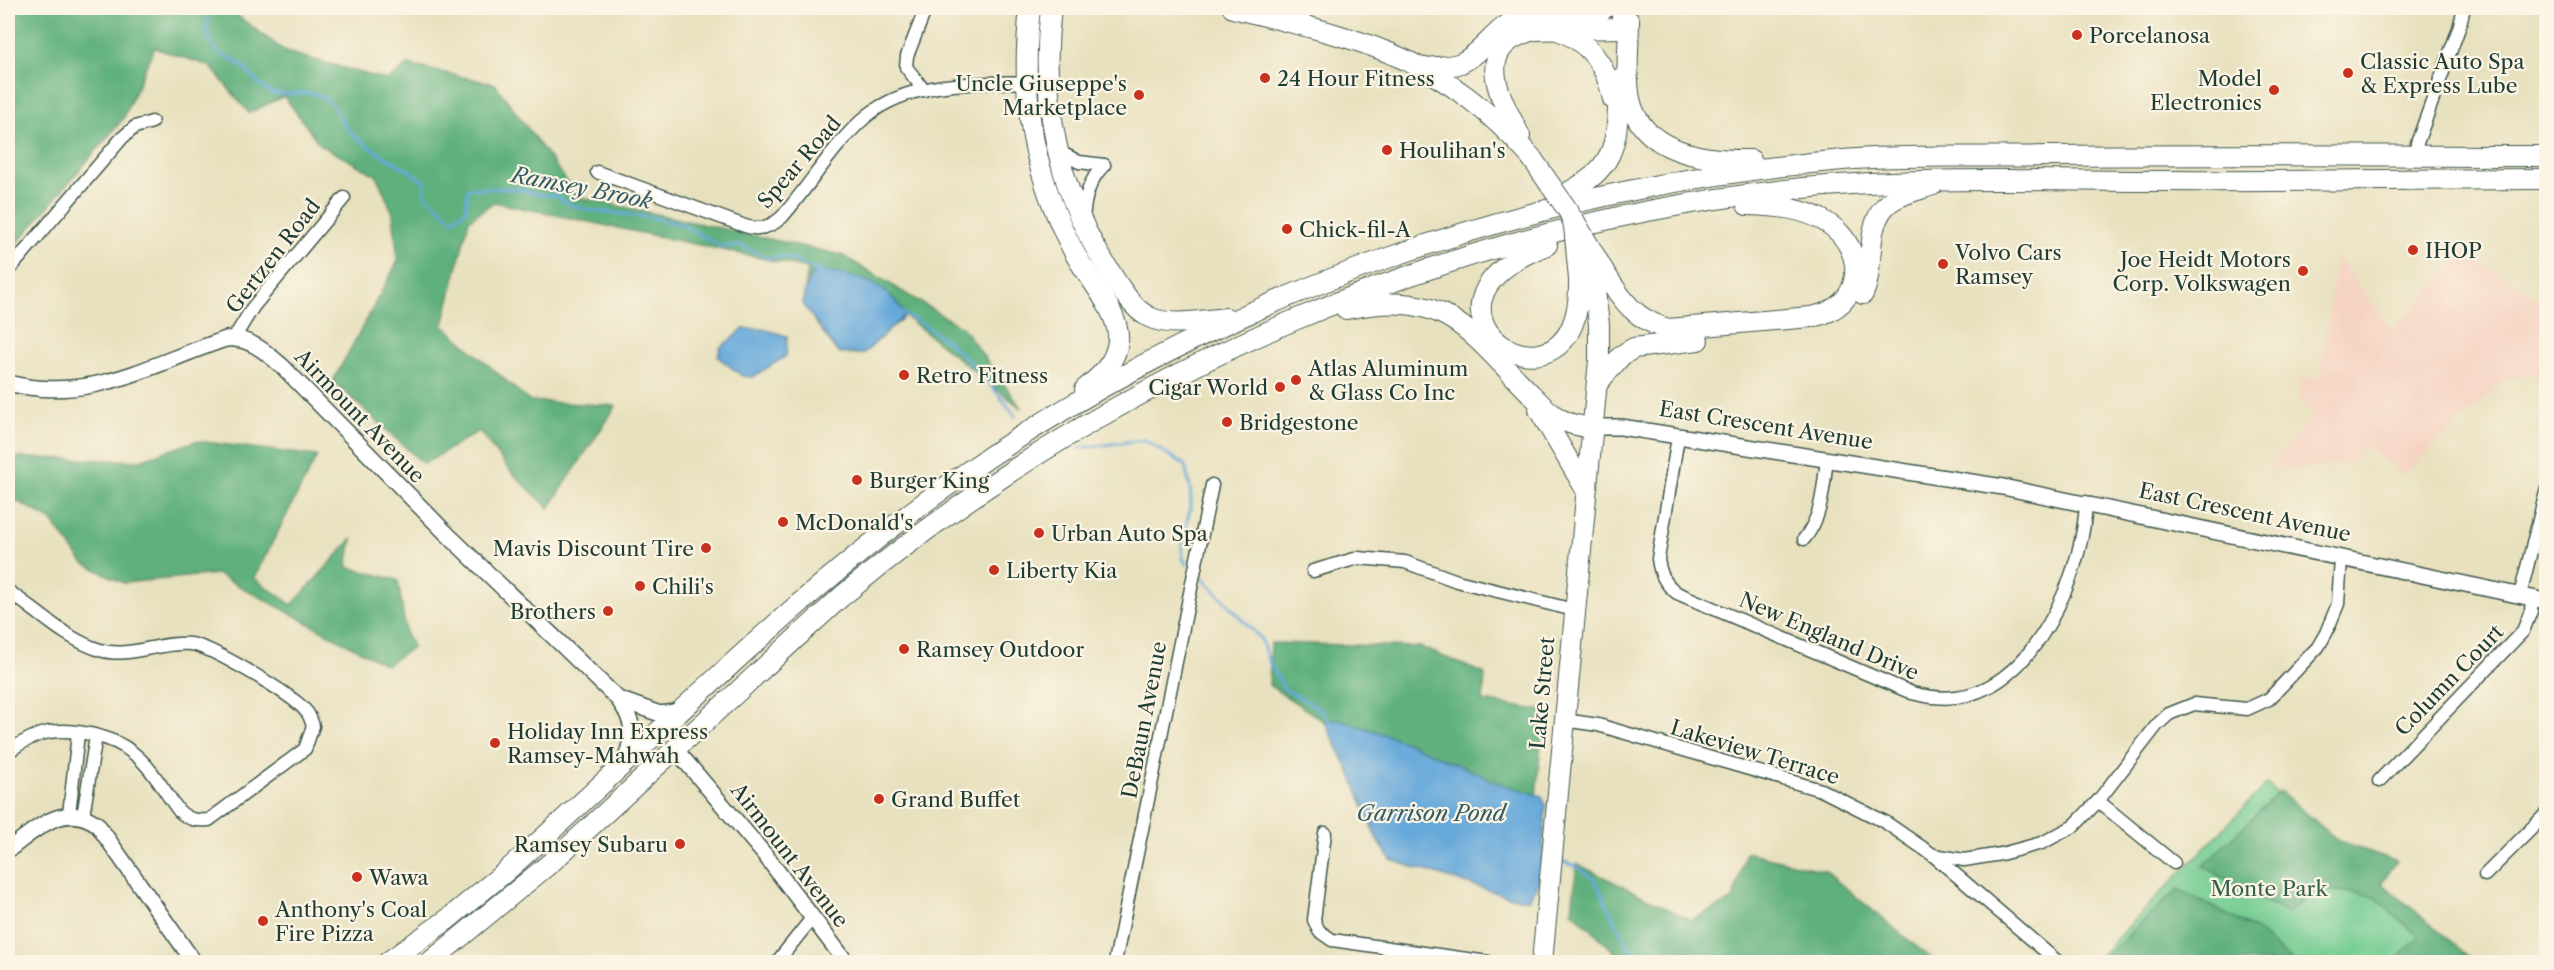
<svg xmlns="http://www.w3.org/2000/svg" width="2554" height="970" font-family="'Libre Caslon Text',serif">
  <rect width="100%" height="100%" fill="#fcf5e5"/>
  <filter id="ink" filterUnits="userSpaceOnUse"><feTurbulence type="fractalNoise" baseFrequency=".0167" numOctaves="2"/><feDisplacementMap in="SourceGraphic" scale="12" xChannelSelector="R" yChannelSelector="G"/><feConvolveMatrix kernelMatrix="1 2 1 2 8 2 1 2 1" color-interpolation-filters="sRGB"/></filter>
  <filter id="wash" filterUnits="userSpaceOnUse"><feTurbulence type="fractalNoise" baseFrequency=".008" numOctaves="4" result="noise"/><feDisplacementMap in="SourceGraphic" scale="24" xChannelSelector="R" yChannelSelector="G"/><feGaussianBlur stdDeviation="1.35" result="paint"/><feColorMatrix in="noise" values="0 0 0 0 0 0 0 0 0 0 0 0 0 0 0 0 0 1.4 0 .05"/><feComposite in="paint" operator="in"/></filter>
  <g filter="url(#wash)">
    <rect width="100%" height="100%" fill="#e8e1bf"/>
    <polygon fill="#f5d3c2" points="2464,252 2546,304 2546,373 2508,377 2403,475 2365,445 2350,463 2268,470 2313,414 2298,402 2299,379 2320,378 2337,254 2393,331"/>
    <polygon fill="#74cc93" stroke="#4a8464" stroke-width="1.5" points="2267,784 2462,962 2094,962"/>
    <g fill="#5fb07d" stroke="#3f7658" stroke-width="1.5">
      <polygon points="11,8 227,8 286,52 387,80 408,65 495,84 578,197 842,255 963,328 1022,409 905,316 863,354 838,353 803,304 808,268 494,202 469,220 443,325 529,401 616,406 549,508 511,472 479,431 424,464 333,381 398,261 393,213 376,175 320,145 284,96 249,113 210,66 154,48 123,119 8,254 8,12"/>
      <polygon points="196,441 317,456 254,578 292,605 352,539 347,567 398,580 406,634 413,647 386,665 217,574 123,583 83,563 51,520 19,502 8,503 8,457 137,461"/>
      <polygon points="1271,643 1421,647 1485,674 1483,701 1544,711 1528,883 1391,860 1376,837 1351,774 1325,722 1269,685"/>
      <polygon points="2280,791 2340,842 2397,861 2382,883 2475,962 2395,962 2419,937 2373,896 2316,888 2288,914 2203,866"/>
      <polygon points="1746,852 1825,871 1935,962 1625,962 1572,911 1577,864 1691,920 1733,900"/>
      <polygon points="2178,889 2256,930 2294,962 2099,962"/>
    </g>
    <g fill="#65a8da" stroke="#427287" stroke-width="1.5">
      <path d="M 824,271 C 859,276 887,282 905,315 L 863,354 L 838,353 L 803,304 L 805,289 L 813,272 Z"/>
      <polygon points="743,329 763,329 787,336 786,356 753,377 742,376 718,357 720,348"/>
      <polygon points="1338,719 1404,741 1501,784 1542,796 1546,806 1541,877 1529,899 1514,898 1391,860 1376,837 1351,774 1325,722"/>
    </g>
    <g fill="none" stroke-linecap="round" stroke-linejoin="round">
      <g stroke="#65a8da" stroke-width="3">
        <path d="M 207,8 C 209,21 204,35 214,48 C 219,55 233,59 241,65 C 254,76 260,93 280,94 C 295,95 306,90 321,96 C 337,103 338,120 349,131 C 372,153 401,163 425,182 L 425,194 L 453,220 L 466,210 L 468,188 L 519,189 L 539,195 L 555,195 L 566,203 L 587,210 L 648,217 L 681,224 L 722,247 L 740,245 L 767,258 L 786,257 L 822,272"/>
        <path d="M 900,312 C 949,335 984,373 1015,416"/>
        <path d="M 1080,448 L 1144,440 L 1185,465 C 1187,476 1191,488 1191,499 C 1191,517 1174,553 1187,564"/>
        <polyline points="1201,576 1261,639 1269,662 1284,689 1319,708 1331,724"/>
        <polyline points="1558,860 1576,866 1594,879 1628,946 1644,962"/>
      </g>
    </g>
  </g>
  <g filter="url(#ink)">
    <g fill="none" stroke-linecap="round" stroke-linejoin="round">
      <defs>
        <g id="minor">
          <polyline points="924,90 906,67 907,56 926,8"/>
          <polyline points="1058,151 1079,162 1104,165"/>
          <polyline points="2416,156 2417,143 2459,28 2464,8"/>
          <path d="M 597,172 L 745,226 C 759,231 771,227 782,217 C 811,184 835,142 868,115 C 913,79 978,84 1032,82"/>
          <path d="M 1083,218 C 1085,197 1089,180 1104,165"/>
          <polyline points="8,271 122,138 135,127 152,122"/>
          <polyline points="234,338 253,307 344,198"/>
          <path d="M 1678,437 L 1658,559 C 1660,574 1665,584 1677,593 L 1912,693 C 1938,700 1964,700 1988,687 C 2046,657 2084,564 2086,502"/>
          <path d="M 1804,539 C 1823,516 1823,487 1827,459"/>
          <polyline points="1313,571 1358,558 1405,562 1457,581 1574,610"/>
          <path d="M 8,591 C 38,611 65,639 100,650 C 129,659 161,641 191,644 C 212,647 291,694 305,710 C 310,715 311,720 313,726 L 305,749 L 209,820 C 196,821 189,820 179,811 C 165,793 152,767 133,753 C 113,736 74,728 49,732 C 33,735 20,743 8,752"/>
          <polyline points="2520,595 2546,492"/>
          <polyline points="1564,720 1598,725 1821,790 1885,822 1933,855 1964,860 2001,854 2042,843 2074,826 2098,801 2157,725 2169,714 2194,704 2247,709 2269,699 2318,647 2326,633 2338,604 2341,559"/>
          <polyline points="2379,781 2523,631 2531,611 2532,598"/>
          <polyline points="2098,801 2174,863"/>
          <polyline points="69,814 78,734"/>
          <polyline points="83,816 96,736"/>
          <polyline points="1325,833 1314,920 1319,931 1332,940 1488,962"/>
          <polyline points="1934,856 2058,962"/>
          <polyline points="2485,875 2546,814"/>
          <polyline points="777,962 813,917"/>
          <polyline points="1115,962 1212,485"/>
        </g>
        <g id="tertiary">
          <path d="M 8,383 C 90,404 150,364 226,339 C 248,336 266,352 282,366 L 445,532 L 618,699 C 636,723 634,734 625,762"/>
          <polyline points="1593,427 1621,427 2003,487 2546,601"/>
          <polyline points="621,700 660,714 681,711"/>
          <polyline points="675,749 765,855 846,962"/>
          <path d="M 8,850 C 34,831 64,800 97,824 L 194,962"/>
        </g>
        <polyline id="secondary" points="1620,28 1620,8"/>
        <g id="primary">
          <path d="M 1030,8 C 1024,62 1025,118 1041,170"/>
          <path d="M 1051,8 C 1040,93 1056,185 1102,259"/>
          <path d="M 1233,8 C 1362,40 1438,53 1531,157"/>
          <path d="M 1424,68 C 1436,67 1450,67 1461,63 C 1485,52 1497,24 1524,17 C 1551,11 1582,27 1605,8"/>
          <path d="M 1520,136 C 1500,97 1470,47 1534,30 L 1620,28 L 1629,21"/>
          <polyline points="1542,962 1599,360 1599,325 1593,273"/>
        </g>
        <g id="trunk">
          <path d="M 1629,21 C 1629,46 1625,74 1630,99 C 1641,153 1706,161 1751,160"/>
          <path d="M 1555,29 C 1589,41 1606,64 1613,99"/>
          <path d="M 1041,170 C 1049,198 1060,226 1074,252 C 1087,277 1121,313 1118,341 C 1116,362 1100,377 1085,389"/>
          <path d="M 1557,198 C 1620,168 1617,144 1619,79"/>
          <path d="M 1547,245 C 1379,309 1584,437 1579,279"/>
          <path d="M 1102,259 C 1143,326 1147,328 1226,318"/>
          <path d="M 1605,273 C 1622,301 1636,320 1668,329 L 1811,317 C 1865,308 1869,249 1826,222 C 1802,207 1774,206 1747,205"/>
          <path d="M 1863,294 C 1876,266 1863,223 1890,202 C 1902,193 1919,190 1933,185"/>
          <path d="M 1346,309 C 1447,288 1466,329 1531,394 C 1550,414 1564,427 1593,427"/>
          <polyline points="1597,384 1622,355 1634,348 1698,340"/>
          <polyline points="1539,410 1586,490"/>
          <path d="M 388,962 L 448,919 L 504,873 C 654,741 793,594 957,479 C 1218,296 1526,187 1843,160 C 1911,154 1979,158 2047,156 C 2214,154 2380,156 2546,156"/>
          <path d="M 430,962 L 554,860 L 841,597 C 1113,371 1450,224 1803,188 C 1924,176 2044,181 2166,181 C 2293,182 2420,179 2546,179"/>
        </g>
      </defs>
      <use href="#minor" stroke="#3d5649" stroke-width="15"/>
      <use href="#tertiary" stroke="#3d5649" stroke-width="18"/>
      <use href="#secondary" stroke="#3d5649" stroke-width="20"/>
      <use href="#primary" stroke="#3d5649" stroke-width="22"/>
      <use href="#trunk" stroke="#3d5649" stroke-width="22"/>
      <use href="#minor" stroke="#fff" stroke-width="12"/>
      <use href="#tertiary" stroke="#fff" stroke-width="15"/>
      <use href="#secondary" stroke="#fff" stroke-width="16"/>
      <use href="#primary" stroke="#fff" stroke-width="20"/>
      <use href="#trunk" stroke="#fff" stroke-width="20"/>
      <defs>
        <polyline id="primary-bridge" points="1531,157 1569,212 1593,273"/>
        <g id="trunk-bridge">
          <polyline points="1574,220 1605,273"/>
          <polyline points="1574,226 1579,279"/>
        </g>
      </defs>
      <use href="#primary-bridge" stroke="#3d5649" stroke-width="22" stroke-linecap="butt"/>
      <use href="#trunk-bridge" stroke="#3d5649" stroke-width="22" stroke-linecap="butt"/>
      <use href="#primary-bridge" stroke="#fff" stroke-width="20"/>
      <use href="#trunk-bridge" stroke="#fff" stroke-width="20"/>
    </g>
  </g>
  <g fill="#c8321e" stroke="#fcf5e5" stroke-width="2">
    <circle cx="2077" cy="35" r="6"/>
    <circle cx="2348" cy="73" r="6"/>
    <circle cx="1265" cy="78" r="6"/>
    <circle cx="2274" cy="90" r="6"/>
    <circle cx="1139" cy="95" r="6"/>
    <circle cx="1387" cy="150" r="6"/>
    <circle cx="1287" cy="229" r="6"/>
    <circle cx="2413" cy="250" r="6"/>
    <circle cx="1943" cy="264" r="6"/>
    <circle cx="2303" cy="271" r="6"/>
    <circle cx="904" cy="375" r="6"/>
    <circle cx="1296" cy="380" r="6"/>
    <circle cx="1280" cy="387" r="6"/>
    <circle cx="1227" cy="422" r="6"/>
    <circle cx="857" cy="480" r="6"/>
    <circle cx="783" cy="522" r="6"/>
    <circle cx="1039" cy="533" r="6"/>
    <circle cx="706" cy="548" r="6"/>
    <circle cx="994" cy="570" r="6"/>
    <circle cx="640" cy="586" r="6"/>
    <circle cx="608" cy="611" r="6"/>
    <circle cx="904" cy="649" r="6"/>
    <circle cx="495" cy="743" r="6"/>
    <circle cx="879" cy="799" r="6"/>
    <circle cx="680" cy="844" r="6"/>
    <circle cx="357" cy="877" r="6"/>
    <circle cx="263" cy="921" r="6"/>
  </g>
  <g text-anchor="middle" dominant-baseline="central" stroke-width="4.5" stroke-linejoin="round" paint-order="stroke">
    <g font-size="21" fill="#1f3d34" stroke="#fcf5e5" text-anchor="start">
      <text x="2089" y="35">Porcelanosa</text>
      <text x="2360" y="61">Classic Auto Spa<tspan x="2360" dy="24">&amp; Express Lube</tspan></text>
      <text x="1277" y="78">24 Hour Fitness</text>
      <text x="2262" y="78" text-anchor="end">Model<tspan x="2262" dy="24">Electronics</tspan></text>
      <text x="1127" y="83" text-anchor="end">Uncle Giuseppe's<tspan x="1127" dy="24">Marketplace</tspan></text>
      <text x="1399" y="150">Houlihan's</text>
      <text x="1299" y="229">Chick-fil-A</text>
      <text x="2425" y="250">IHOP</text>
      <text x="1955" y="252">Volvo Cars<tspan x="1955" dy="24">Ramsey</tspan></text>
      <text x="2291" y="259" text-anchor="end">Joe Heidt Motors<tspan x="2291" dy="24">Corp. Volkswagen</tspan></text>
      <text x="1308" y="368">Atlas Aluminum<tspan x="1308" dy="24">&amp; Glass Co Inc</tspan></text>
      <text x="916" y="375">Retro Fitness</text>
      <text x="1268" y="387" text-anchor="end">Cigar World</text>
      <text x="1239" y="422">Bridgestone</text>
      <text x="869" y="480">Burger King</text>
      <text x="795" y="522">McDonald's</text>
      <text x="1051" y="533">Urban Auto Spa</text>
      <text x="694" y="548" text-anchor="end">Mavis Discount Tire</text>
      <text x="1006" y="570">Liberty Kia</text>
      <text x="652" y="586">Chili's</text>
      <text x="596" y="611" text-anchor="end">Brothers</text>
      <text x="916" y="649">Ramsey Outdoor</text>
      <text x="507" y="731">Holiday Inn Express<tspan x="507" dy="24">Ramsey-Mahwah</tspan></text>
      <text x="891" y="799">Grand Buffet</text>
      <text x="668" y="844" text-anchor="end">Ramsey Subaru</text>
      <text x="369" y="877">Wawa</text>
      <text x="275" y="909">Anthony's Coal<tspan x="275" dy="24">Fire Pizza</tspan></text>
    </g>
    <g font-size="21" fill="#1f3d34" stroke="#fcf5e5">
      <text transform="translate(799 162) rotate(-49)">Spear Road</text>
      <text transform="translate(273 256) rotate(-52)">Gertzen Road</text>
      <text transform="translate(360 416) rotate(46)">Airmount Avenue</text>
      <text transform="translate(1766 425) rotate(9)">East Crescent Avenue</text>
      <text transform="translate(2245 512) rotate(12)">East Crescent Avenue</text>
      <text transform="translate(1829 636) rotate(23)">New England Drive</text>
      <text transform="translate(2449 680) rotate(-46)">Column Court</text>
      <text transform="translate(1542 693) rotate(-85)">Lake Street</text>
      <text transform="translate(1144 720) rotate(-79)">DeBaun Avenue</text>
      <text transform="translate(1755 752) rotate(17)">Lakeview Terrace</text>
      <text transform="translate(790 855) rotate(52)">Airmount Avenue</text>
    </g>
    <g font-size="21" fill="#34614c" stroke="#fcf5e5">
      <text x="2269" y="888">Monte Park</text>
    </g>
    <g font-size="22" font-style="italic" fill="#345d66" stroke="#fcf5e5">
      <text transform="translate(582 188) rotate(11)">Ramsey Brook</text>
      <text x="1431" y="813">Garrison Pond</text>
    </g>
  </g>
  <rect width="2554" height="970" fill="none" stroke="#fcf5e5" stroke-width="30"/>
</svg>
